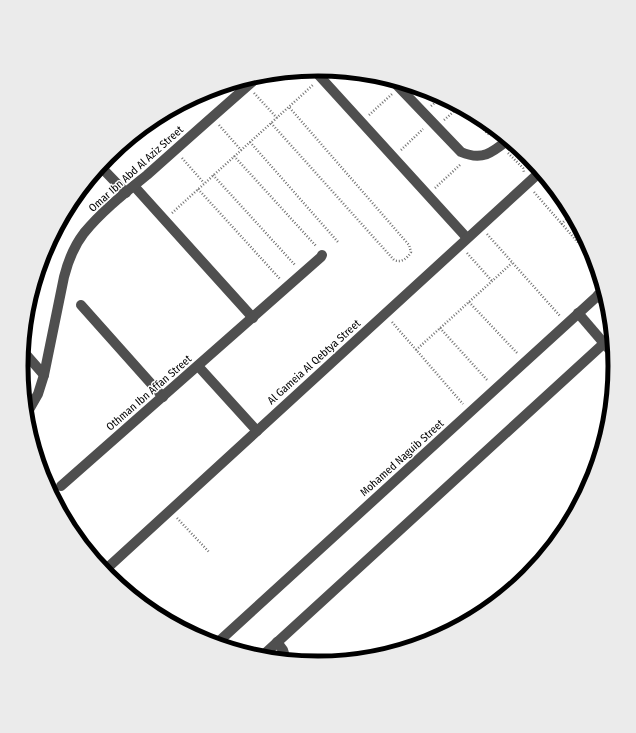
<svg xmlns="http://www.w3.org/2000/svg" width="636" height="733" font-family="'Fira Sans Condensed',sans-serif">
  <rect width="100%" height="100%" fill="#fff"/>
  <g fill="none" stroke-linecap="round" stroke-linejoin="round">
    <g stroke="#717171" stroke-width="2.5" stroke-dasharray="1 2" stroke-linecap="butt">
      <polyline points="254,93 277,118"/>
      <polyline points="431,106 441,97"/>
      <polyline points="465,110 487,133 490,135 495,135"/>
      <polyline points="369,115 392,94"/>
      <polyline points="444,120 459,107"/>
      <path d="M 271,123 L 394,260 C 401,263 407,259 411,252 L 409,245 L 289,107"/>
      <polyline points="219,125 241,150"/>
      <polyline points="250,142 338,242"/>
      <polyline points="401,150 423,129"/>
      <polyline points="508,153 523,168 524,172"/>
      <polyline points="234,156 316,246"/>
      <polyline points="182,158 204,183"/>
      <polyline points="213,175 295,265"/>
      <polyline points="435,188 461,164"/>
      <polyline points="198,189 280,279"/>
      <polyline points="534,192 595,262"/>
      <polyline points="172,213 314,84"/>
      <polyline points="561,224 572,214"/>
      <polyline points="487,234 560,316"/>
      <polyline points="577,241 583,235"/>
      <polyline points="467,253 492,281"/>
      <polyline points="469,302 518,354"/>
      <polyline points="392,322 463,404"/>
      <polyline points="440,328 488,381"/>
      <polyline points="416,350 512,263"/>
      <polyline points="177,518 209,552"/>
    </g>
    <g stroke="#4f4f4f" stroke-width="10">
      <polyline points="314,70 467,238"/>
      <path d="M 392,80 L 461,152 C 482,161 492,153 508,140"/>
      <polyline points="100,166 126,193"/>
      <polyline points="134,186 253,318"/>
      <polyline points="598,295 609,307"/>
      <polyline points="81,305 163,397"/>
      <polyline points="578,313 614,355"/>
      <polyline points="23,351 44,375"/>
      <polyline points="198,366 257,431"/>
      <path d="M 26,415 L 38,394 L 44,375 L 64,277 C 68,261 74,246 84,233 C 102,211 125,193 147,175 C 184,142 221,109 259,76"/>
      <polyline points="61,486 321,257 322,255"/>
      <polyline points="104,571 540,172"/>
      <polyline points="277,642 283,650 286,660"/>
      <polyline points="216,644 604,290"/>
      <polyline points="260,658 612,336"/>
    </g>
  </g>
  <g text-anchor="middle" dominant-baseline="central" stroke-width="3" stroke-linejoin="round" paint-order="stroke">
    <g font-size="11" fill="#000" stroke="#fff">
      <text transform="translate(136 169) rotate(-42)">Omar Ibn Abd Al Aziz Street</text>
      <text transform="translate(314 362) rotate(-42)">Al Gameia Al Qebtya Street</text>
      <text transform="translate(149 393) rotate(-41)">Othman Ibn Affan Street</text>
      <text transform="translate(402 458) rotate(-42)">Mohamed Naguib Street</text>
    </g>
  </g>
  <path d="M0 0H636V733H0ZM28 366a290 290 0 1 1 580 0a290 290 0 1 1-580 0Z" fill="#ebebeb" fill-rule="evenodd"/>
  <path fill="none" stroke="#000" stroke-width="5" d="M28 366a290 290 0 1 1 580 0a290 290 0 1 1-580 0Z"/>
</svg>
